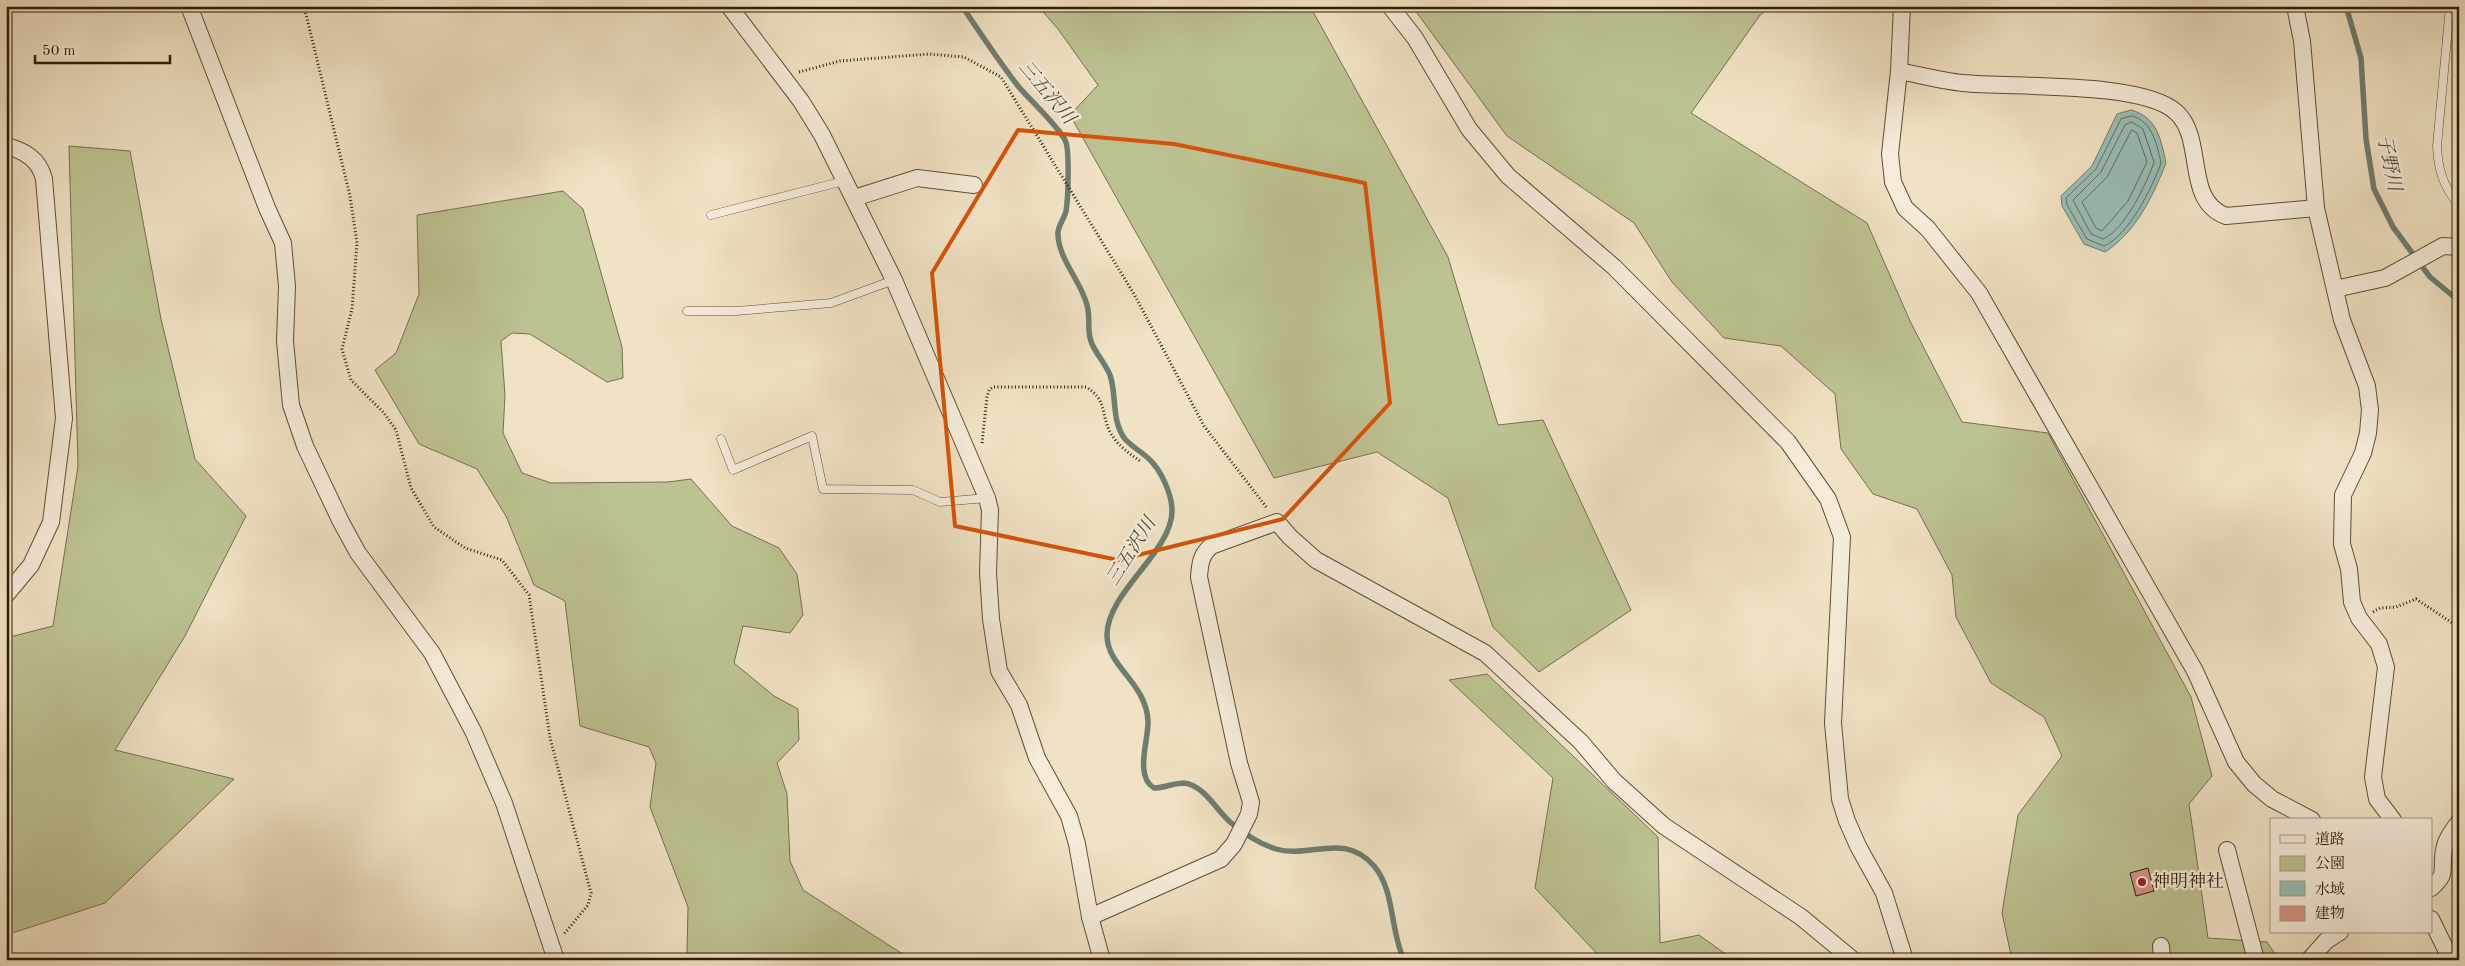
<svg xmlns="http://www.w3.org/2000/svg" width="2465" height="966" font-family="'Old Standard TT','Noto Serif JP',serif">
  <rect width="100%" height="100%" fill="#f0e2c4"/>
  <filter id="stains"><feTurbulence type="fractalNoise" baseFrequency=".004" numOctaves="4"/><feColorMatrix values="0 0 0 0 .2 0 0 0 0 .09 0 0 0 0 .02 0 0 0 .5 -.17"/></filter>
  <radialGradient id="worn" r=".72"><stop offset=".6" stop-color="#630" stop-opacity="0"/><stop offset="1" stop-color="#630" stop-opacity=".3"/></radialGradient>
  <g fill="#bdc292" stroke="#76704c">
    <polygon points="1038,6 1310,6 1448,257 1498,425 1543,420 1631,610 1539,672 1493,627 1448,498 1377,452 1274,478 1070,115 1098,85 1058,29"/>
    <polygon points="1412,6 1773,6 1760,15 1691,113 1867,223 1910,321 1962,422 2048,433 2191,697 2212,776 2189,804 2208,938 2267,942 2279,960 2012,960 2002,913 2018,815 2062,756 2044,717 1991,683 1956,617 1952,575 1917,509 1873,494 1841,449 1835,394 1781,346 1724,338 1672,282 1634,223 1507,136"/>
    <polygon points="69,146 130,151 161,319 195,459 246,516 185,636 115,750 234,779 105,903 6,935 6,638 53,626 78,466"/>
    <polygon points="563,191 583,209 622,347 623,378 607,382 530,334 512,333 501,341 505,395 503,433 522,473 551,483 668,482 691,479 732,526 779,548 797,574 803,615 790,633 743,626 734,663 774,696 798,709 799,740 777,763 787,794 790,861 803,890 912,960 689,960 687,953 688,907 650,807 656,763 649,747 580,726 565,601 534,585 506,516 477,469 419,444 375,370 396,353 419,294 417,215"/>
    <polygon points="1487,674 1658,837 1660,943 1699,935 1734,960 1603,960 1535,888 1553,778 1449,680"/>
  </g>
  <path fill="#9abdb5" stroke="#6f7d6f" d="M 2131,110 C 2157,117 2161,139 2166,163 C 2153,196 2136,232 2105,252 L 2084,244 L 2062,206 L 2061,196 L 2092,166 L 2117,114 Z"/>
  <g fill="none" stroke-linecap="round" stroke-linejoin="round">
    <g stroke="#646d5d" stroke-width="1">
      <path d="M 2132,116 C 2152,121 2157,144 2161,163 C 2152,188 2129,235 2104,246 L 2087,239 L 2067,205 L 2066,198 L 2096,169 L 2121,119 Z"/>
      <path d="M 2132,122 L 2143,129 L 2154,162 C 2147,183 2124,231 2103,239 L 2091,234 L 2073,200 L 2101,172 L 2125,125 Z"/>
      <polygon points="2132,130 2137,133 2147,162 2128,201 2102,231 2096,228 2082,202 2107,177"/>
    </g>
    <g stroke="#6f7d6f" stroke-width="5.5">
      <path d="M 962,6 C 980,33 998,60 1018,86 C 1030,100 1058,126 1065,140 C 1070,148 1068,200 1066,211 C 1064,220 1057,226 1058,235 C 1059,260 1081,281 1087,305 C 1091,318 1086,332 1092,344 C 1097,355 1105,363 1110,375 C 1117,395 1111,421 1125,439 C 1132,447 1142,452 1149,459 C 1161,470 1172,494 1172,511 C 1172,552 1107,592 1107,635 C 1107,667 1146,682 1148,721 C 1149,739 1134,776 1154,788 C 1164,788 1174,783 1184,783 C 1204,785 1217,811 1230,822 C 1243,833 1260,844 1276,849 C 1310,859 1344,831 1374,866 C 1395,890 1390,931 1404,960"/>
      <polyline points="2346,6 2361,58 2366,139 2374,189 2393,227 2430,277 2459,301"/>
    </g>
  </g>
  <polygon fill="#d89386" stroke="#2e1d05" points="2148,868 2154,891 2136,896 2130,873"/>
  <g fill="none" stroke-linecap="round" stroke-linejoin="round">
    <defs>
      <g id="service">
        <path d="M 2450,6 L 2437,146 C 2438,169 2443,187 2459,205"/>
        <polyline points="711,215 844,181"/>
        <polyline points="687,311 736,311 831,303 894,280"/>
        <polyline points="721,439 733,470 812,436 823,489 913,490 940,502 987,498"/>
      </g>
      <g id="minor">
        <polyline points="189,6 267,208 283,243 287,286 285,341 291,405 305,446 341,522 358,553 432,653 473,731 504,803 556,960"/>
        <polyline points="729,6 801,101 822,135 894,280 987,498 990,510 988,573 991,619 999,671 1019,705 1037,758 1069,816 1077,844 1090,917 1102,960"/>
        <polyline points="1390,6 1415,38 1469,129 1508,176 1614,267 1788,442 1828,499 1842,537 1833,723 1840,799 1847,821 1858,846 1884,893 1905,960"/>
        <polyline points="1902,6 1899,71 1890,154 1893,182 1905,208 1928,229 1979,293 2195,671 2236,762 2254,784 2272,799 2312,820"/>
        <polyline points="2295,6 2302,41 2316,208 2342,320 2367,386 2370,410 2368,433 2363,453 2343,495 2342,544 2349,569 2352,602 2359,618 2379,644 2386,667 2373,777 2377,799 2393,820"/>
        <path d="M 1899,71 C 1920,75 1942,81 1963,83 C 2012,88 2142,81 2176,112 C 2206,139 2183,200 2226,216 L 2316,208"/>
        <path d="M 6,146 C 25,151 39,159 44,179 L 64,418 L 51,522 L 31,565 L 6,595"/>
        <polyline points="854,198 917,178 974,185"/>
        <polyline points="2335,289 2385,278 2443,246 2459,247"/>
        <polyline points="2227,850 2256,960"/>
        <path d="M 2431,888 C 2449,873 2440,869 2444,850 C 2446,839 2453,830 2459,822"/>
        <path d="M 1090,917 L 1221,859 L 1234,844 L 1249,814 L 1251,802 L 1239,763 L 1199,577 C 1200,563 1201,555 1211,546 L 1277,522 L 1290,537 L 1316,560 L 1485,653 L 1581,742 L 1614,781 L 1664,826 L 1801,917 L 1853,960"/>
        <polyline points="2431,919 2451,960"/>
        <polyline points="2161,946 2162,960"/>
        <polyline points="2309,960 2326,941 2340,932"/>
      </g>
    </defs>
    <use href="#service" stroke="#5e4e35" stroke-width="9"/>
    <use href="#minor" stroke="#5e4e35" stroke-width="18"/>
    <g stroke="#2e1d05" stroke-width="3" stroke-dasharray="1 2.5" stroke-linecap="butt">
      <polyline points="304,6 350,196 357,243 352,309 342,349 351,380 384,413 396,430 411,488 434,527 465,548 502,560 529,595 550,738 591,893 588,905 564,934"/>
      <polyline points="799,72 840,61 929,54 964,57 1001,77 1134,294 1204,426 1267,508"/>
      <path d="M 982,443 L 987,397 L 989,390 L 993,387 L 1086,387 C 1106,399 1101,411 1109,430 C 1116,444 1128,453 1140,461"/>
      <polyline points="2373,612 2380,608 2396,607 2416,599 2451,622 2459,630"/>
    </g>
    <use href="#service" stroke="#f5ecd9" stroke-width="8"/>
    <use href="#minor" stroke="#f5ecd9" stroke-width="16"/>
  </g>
  <path fill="none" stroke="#d5530b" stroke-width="4" stroke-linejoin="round" d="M 1018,130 L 1174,144 L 1365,183 L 1390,403 L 1283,519 L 1118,560 L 955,526 L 932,273 Z"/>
  <circle fill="#8f2418" stroke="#f5ecd9" stroke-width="2" cx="2142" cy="882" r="5"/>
  <g text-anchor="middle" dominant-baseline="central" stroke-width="4.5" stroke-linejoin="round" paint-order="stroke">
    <g font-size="18" fill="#2e1d05" stroke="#f5ecd9" text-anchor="start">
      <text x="2152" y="882">神明神社</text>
    </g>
    <g font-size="19" font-style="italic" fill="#4e4d3a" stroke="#f5ecd9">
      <text transform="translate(1046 93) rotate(50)">三五沢川</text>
      <text transform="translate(2388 163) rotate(78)">子野川</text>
      <text transform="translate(1132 552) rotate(-58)">三五沢川</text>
    </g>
  </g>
  <rect width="2465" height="966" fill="none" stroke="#f0e2c4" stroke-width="25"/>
  <rect x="8" y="8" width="2450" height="951" fill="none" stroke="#2e1d05" stroke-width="2.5"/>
  <rect x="12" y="12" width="2440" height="941" fill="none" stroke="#2e1d05"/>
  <rect x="2270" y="818" width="162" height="115" fill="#f5ecd9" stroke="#a59984"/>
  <rect x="2280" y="835" width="25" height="8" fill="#f5ecd9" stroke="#a59984"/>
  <text x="2315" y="844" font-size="15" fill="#2e1d05">道路</text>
  <rect x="2280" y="856" width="25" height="15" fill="#bdc292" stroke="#a59984"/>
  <text x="2315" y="868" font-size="15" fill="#2e1d05">公園</text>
  <rect x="2280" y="881" width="25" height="15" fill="#9abdb5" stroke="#a59984"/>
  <text x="2315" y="894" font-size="15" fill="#2e1d05">水域</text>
  <rect x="2280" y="906" width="25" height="15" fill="#d89386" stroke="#a59984"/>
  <text x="2315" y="918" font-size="15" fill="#2e1d05">建物</text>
  <path d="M35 55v8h135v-8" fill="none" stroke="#2e1d05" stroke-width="2.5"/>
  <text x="42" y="55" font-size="15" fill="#2e1d05" stroke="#f5ecd9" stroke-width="4" paint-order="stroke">50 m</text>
  <rect width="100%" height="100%" filter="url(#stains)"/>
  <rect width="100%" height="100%" fill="url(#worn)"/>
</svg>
